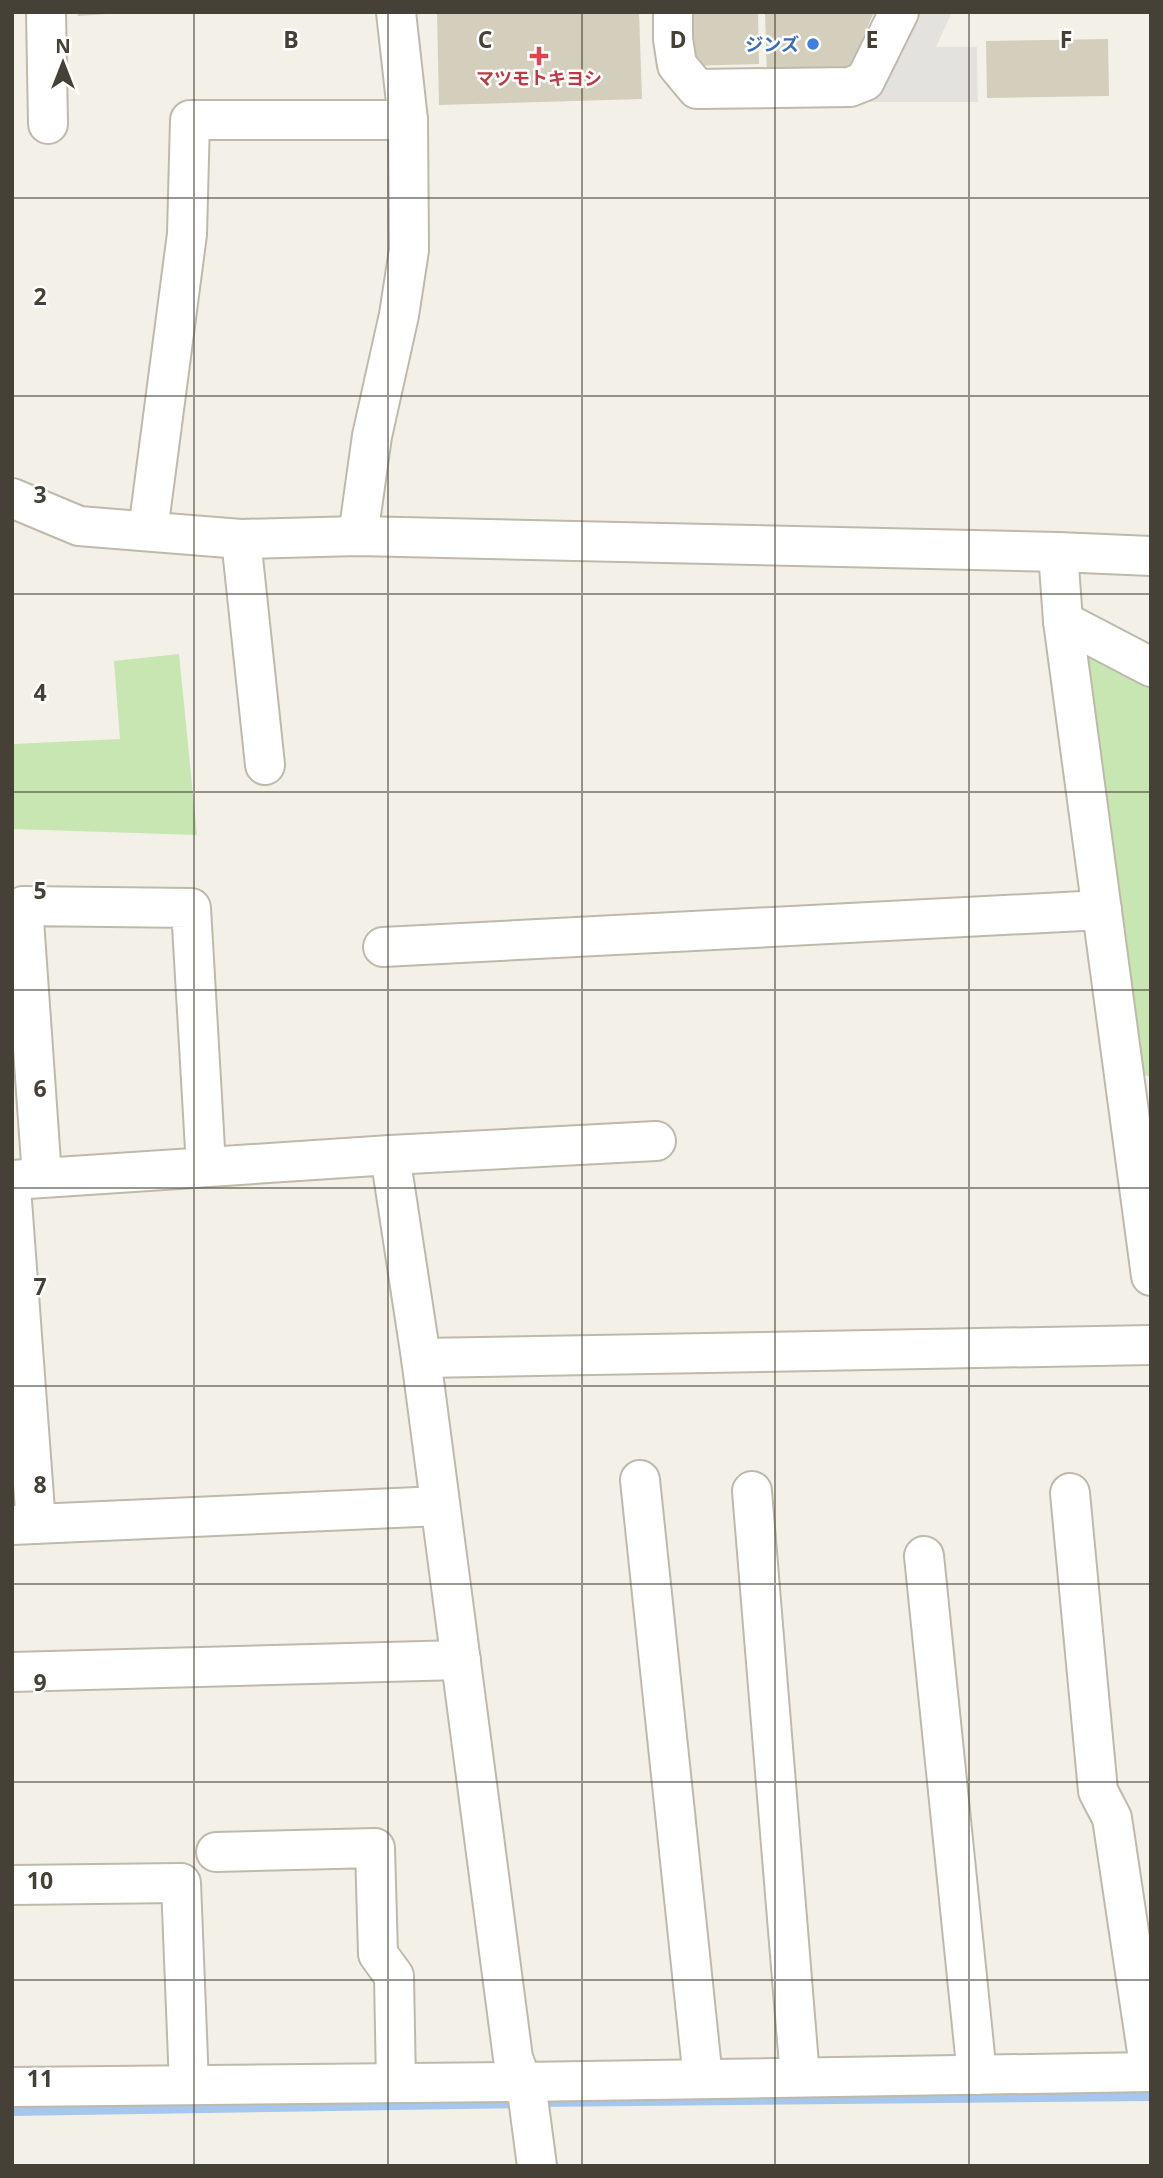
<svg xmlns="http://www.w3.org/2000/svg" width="1163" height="2178" font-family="'Open Sans','Noto Sans JP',sans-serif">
  <rect width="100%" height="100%" fill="#f3f1e7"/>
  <g fill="#c7e6b1">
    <polygon points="179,654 197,835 12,829 12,744 120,739 114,661"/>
    <polygon points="1090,654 1151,683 1151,1077 1141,1074 1080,660"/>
  </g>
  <polygon fill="#e4e2df" points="911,12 952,12 936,47 977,47 978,102 866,102"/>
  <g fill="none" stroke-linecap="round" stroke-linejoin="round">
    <g stroke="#a5c7ed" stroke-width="10">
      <polyline points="534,2102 1151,2096"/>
      <polyline points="12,2111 519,2103"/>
    </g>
  </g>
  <g fill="#d4cebd">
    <polygon points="77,12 108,12 108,14 78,16"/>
    <polygon points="437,12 639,12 642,99 439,105"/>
    <polygon points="687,12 758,12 759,64 688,66"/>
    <polygon points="765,12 874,12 847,76 767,78"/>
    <polygon points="1108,39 1109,96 987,98 986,41"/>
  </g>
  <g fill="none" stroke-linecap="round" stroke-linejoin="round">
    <defs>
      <g id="minor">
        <polyline points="46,12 48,124"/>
        <polyline points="673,12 673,39 677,65 697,89 850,87 865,81 899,12"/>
        <polyline points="12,498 79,526 241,539 358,536 1058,552 1151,556"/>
        <polyline points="148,531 187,234 190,120 408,120"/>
        <polyline points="358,536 372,436 399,315 409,250 408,120 396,12"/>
        <polyline points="241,539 265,765"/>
        <polyline points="1058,552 1063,621 1151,1276"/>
        <polyline points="1063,621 1151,667"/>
        <polyline points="383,947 1102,910"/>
        <polyline points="390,1155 656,1141"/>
        <polyline points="42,1177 23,906 191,908 206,1166"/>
        <polyline points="12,1180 390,1155 421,1358 513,2058 528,2098 537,2166"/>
        <polyline points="12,1201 36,1524"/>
        <polyline points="421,1358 1151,1345"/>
        <polyline points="640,1480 703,2079"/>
        <polyline points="752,1491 800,2077"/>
        <polyline points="1070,1493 1098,1791 1112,1818 1150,2072"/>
        <polyline points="12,1525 440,1506"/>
        <polyline points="924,1556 977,2075"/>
        <polyline points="12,1672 461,1660"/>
        <polyline points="216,1852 375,1848 378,1954 394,1976 396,2083"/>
        <polyline points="12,1885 181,1883 189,2085"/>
        <polyline points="12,2087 521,2082 1151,2072"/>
      </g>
    </defs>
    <use href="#minor" stroke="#beb9aa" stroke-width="42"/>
    <use href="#minor" stroke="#fff" stroke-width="38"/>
  </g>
  <path fill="none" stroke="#454136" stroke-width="2" stroke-opacity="0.55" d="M 194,12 L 194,2166M 388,12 L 388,2166M 582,12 L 582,2166M 775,12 L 775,2166M 969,12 L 969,2166M 12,198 L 1151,198M 12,396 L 1151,396M 12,594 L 1151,594M 12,792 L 1151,792M 12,990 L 1151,990M 12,1188 L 1151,1188M 12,1386 L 1151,1386M 12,1584 L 1151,1584M 12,1782 L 1151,1782M 12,1980 L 1151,1980"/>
  <circle fill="#3f7fe0" stroke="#fff" stroke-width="2.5" cx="813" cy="44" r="7"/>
  <path fill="#e0444e" stroke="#fff" stroke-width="2.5" d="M535.5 45.5h7v7h7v7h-7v7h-7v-7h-7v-7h7z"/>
  <g text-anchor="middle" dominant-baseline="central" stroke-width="5" stroke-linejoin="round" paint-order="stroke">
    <g font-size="18" font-weight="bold" fill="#366cbe" stroke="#fff" text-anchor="end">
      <text x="799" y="44">ジンズ</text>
    </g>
    <g font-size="18" font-weight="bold" fill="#be3a42" stroke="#fff">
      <text x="539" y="78">マツモトキヨシ</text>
    </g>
  </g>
  <g font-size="23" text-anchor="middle" font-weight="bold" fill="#454136" stroke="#fff" stroke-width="5" stroke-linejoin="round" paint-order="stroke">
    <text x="291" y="48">B</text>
    <text x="485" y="48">C</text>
    <text x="678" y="48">D</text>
    <text x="872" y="48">E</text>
    <text x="1066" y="48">F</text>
    <text x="40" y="305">2</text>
    <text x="40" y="503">3</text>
    <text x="40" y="701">4</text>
    <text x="40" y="899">5</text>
    <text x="40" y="1097">6</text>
    <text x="40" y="1295">7</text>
    <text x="40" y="1493">8</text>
    <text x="40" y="1691">9</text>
    <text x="40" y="1889">10</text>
    <text x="40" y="2087">11</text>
  </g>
  <rect width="1163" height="2178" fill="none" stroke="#454136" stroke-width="28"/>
  <g transform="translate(63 63)" stroke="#ffffff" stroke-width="5" paint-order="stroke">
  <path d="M0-5L12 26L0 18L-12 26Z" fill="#454136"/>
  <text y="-10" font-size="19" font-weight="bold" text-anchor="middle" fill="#454136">N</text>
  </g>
</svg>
